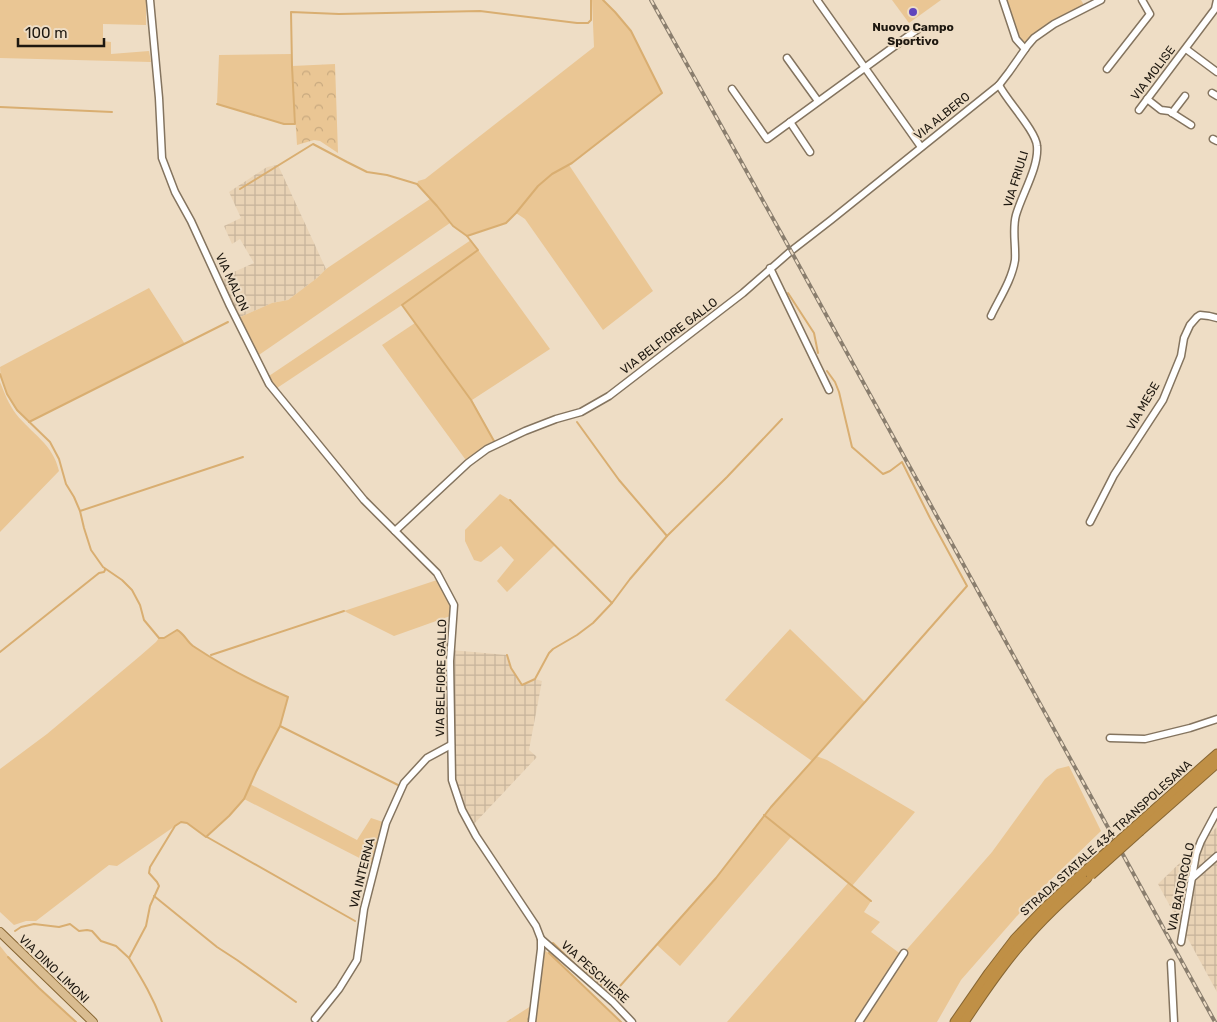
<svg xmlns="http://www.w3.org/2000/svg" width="1217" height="1022" font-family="Rubik,sans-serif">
  <defs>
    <pattern id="industrial-grid" width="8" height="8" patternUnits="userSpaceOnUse" patternTransform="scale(1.25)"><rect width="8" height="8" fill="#e9d3b5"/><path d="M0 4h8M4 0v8" fill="none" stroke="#c7b49b"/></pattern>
    <pattern id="park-crowns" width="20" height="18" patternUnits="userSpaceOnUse" patternTransform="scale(1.25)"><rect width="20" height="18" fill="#eac694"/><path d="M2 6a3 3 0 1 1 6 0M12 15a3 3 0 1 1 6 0" fill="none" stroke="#c8a97f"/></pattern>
  </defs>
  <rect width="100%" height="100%" fill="#eeddc5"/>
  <g fill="url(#industrial-grid)">
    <polygon points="278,165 326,269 317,278 288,300 272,303 236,319 218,279 254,263 240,239 232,244 224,226 241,218 229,192 267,167"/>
    <polygon points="451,650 507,655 511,668 522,685 535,679 542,681 529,750 537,757 471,827 452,780"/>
    <polygon points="1217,827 1217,992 1158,884"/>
  </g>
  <g fill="#eac694">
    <polygon points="0,0 146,0 146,25 103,24 103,41 111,42 111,54 149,51 151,62 0,58"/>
    <polygon points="592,0 603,0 615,12 631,31 662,93 569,165 653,291 603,330 525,219 516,213 506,223 467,236 450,223 256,357 236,319 272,303 288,300 317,278 326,269 430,199 417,184 418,181 425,179 594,47"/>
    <polygon points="892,0 941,0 909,23"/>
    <polygon points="1005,0 1081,0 1084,5 1054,22 1036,33 1023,44 1018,37"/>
    <polygon points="292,54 292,66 295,124 284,124 217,104 219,55"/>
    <polygon points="471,240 550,349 472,400 496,444 468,463 382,345 415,323 402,305 274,390 266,378"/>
    <path d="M 149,288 L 185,344 L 29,422 C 25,418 21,415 17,411 C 8,399 0,381 0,367 Z"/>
    <path d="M 0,382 C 5,394 8,403 16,414 C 32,434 53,444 59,471 L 0,532 Z"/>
    <polygon points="500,494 510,500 555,545 507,592 497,581 514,560 501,546 481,562 474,560 465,541 465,530"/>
    <polygon points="440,579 454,605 453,615 394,636 344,611"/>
    <polygon points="790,629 865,702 816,756 827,760 915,812 852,886 871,901 864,912 880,922 871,932 902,955 992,852 1045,779 1057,769 1069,766 1101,831 1038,892 961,980 937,1022 727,1022 848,883 791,837 680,966 657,945 716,878 764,815 812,761 725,700"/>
    <path d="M 177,630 C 184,633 187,642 193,646 C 223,666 256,683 288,697 L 280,726 L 250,784 L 357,840 L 371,818 L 386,823 L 375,866 L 244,799 L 229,816 L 206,837 L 187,823 L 181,822 L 117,866 L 109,865 L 36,921 L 26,921 L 14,925 L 0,912 L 0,769 L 47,734 L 140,656 L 156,642 L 159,638 L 164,638 Z"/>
    <path d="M 0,946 C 22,975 50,997 76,1022 L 0,1022 Z"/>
    <polygon points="541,949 549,953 621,1022 532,1022"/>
  </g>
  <g fill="url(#park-crowns)">
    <polygon points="335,64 338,153 320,141 314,140 297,145 292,66"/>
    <polygon points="534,1004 532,1022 506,1022"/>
  </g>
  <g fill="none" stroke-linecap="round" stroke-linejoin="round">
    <g stroke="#d9ae71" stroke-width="2">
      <polyline points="217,104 284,124 295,124 292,66 291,12 339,14 480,11 577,23 588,23 591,20 591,0"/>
      <polyline points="0,107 112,112"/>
      <polyline points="240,189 313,144 347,162 367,172 387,175 417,184 437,206 453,226 467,236 506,223 516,213 538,186 552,174 572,163 662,93 631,31 615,12 603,0"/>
      <polyline points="467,236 478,250 402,305 471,400 494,441"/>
      <polyline points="788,293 814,333 818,353"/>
      <path d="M 0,374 L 7,394 L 17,410 L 50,442 L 59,459 L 66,484 L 74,497 L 80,511 L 84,528 L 91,550 L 103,567 L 122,580 L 132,590 L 140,605 L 144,620 L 159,638 L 164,638 L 177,630 C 184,633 187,642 193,646 C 223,666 256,683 288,697 L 280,726 L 256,772 L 244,799 L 229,816 L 206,837 L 187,823 L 181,822 L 175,826 L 150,867 L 149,873 L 157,882 L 159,886 L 150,906 L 146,926 L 129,958 C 142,979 154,999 162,1022"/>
      <polyline points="29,422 228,322"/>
      <polyline points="577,422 619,480 667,536"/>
      <polyline points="510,500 612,603"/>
      <polyline points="80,511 243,457"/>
      <polyline points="0,652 99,573 104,572 105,570 105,569"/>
      <polyline points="211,655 344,611"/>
      <polyline points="507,655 511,668 522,685 535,679 549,653 553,649 577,635 593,623 612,603 630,579 667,536 727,477 782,419"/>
      <polyline points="280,726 398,785"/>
      <polyline points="764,815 871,901"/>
      <polyline points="207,837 355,921"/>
      <polyline points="154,896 217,947 237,960 296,1002"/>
      <polyline points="15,931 21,927 34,924 59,927 70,924 79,931 87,930 92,931 101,941 116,946 129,958"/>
      <polyline points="553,943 578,967 597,981 612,995 716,878 771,807 865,702 967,586 930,518 902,462 890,471 883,474 852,447 839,392 835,382 827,371"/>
      <polyline points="549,953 621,1022"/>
      <polyline points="8,957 39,988 76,1022"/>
    </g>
    <defs>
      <g id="minor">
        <polyline points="150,0 159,98 162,158 175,192 191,221 230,306 269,384 364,500 437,573 454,605 450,661 452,780 462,810 476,836 536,926 541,939 541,949 532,1022"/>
        <polyline points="817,0 921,147"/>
        <polyline points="1003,0 1016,39 1025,49"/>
        <polyline points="1186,49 1217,72"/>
        <polyline points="787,58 818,101"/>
        <polyline points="1107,69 1150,14 1142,0"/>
        <polyline points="732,89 767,139 918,29"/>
        <polyline points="1212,93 1217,96"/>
        <polyline points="1147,99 1161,110 1169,111 1191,125"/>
        <polyline points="1139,110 1215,9 1217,0"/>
        <polyline points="1172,113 1185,96"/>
        <polyline points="790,122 810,152"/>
        <polyline points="1213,139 1217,141"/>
        <polyline points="770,268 829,390"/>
        <path d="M 991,316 C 999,299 1012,280 1015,260 C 1016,245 1012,229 1016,215 C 1022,194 1039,167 1037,146 C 1036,131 1007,101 999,85"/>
        <polyline points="1090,522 1114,475 1163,400 1181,356 1184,338 1190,325 1197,317 1200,315 1209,316 1217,318"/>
        <polyline points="395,531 468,463 487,449 525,431 556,419 581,412 609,396 743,293 791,251 831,220 999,85 1009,72 1028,45 1034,38 1054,24 1101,0"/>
        <polyline points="1110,738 1145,739 1190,728 1217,719"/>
        <polyline points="1191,879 1217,856"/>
        <polyline points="541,939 613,1002 632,1022"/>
        <polyline points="1181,942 1196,854 1201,841 1217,811"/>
        <polyline points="1171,963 1174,1022"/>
        <polyline points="315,1019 339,989 357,960 364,909 386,823 404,783 427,758 451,745"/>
        <polyline points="859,1022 904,953"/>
      </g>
      <polyline id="major" points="0,932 93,1022"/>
      <g id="highway">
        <polyline points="1136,826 1217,754"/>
        <polyline points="1140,831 1217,763"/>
        <polyline points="955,1022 989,973 1015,939 1047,906 1083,873"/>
        <path d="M 964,1022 C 982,995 1000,968 1021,944 C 1041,920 1064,899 1087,878"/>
      </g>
    </defs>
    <use href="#minor" stroke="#84745f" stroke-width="9"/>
    <use href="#major" stroke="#876633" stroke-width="10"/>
    <use href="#highway" stroke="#876633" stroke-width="11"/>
    <use href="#minor" stroke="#fff" stroke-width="6"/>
    <use href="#major" stroke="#d9bc90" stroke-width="8"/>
    <use href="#highway" stroke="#c09046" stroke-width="9"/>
    <defs>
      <polyline id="rail" points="651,0 791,251 1215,1022"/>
    </defs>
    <use href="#rail" stroke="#8a7e6e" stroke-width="4"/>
    <use href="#rail" stroke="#eeddc5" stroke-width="2" stroke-dasharray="5.5" stroke-linecap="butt"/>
    <defs>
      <g id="highway-bridge">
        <polyline points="1083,873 1136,826"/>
        <polyline points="1091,875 1140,831"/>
      </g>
    </defs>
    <use href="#highway-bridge" stroke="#876633" stroke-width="11" stroke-linecap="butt"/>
    <use href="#highway-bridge" stroke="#c09046" stroke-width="9"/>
  </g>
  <circle fill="#6045bd" stroke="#eeddc5" stroke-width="2" cx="913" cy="12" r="5"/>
  <g text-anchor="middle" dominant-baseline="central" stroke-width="4" stroke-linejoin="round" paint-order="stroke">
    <g font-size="12" font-weight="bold" fill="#1e1810" stroke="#eeddc5">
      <text x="913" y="27">Nuovo Campo<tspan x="913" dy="14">Sportivo</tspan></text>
    </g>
    <g font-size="12" fill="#1e1810" stroke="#eeddc5">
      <text transform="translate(1153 73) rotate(-53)">VIA MOLISE</text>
      <text transform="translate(942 116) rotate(-39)">VIA ALBERO</text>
      <text transform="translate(1016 179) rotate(-73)">VIA FRIULI</text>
      <text transform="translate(232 282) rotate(65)">VIA MALON</text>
      <text transform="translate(669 336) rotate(-37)">VIA BELFIORE GALLO</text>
      <text transform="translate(1143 406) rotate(-60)">VIA MESE</text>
      <text transform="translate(441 678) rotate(-89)">VIA BELFIORE GALLO</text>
      <text transform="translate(1106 838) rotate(-42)">STRADA STATALE 434 TRANSPOLESANA</text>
      <text transform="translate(362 873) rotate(-76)">VIA INTERNA</text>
      <text transform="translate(1181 887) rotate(-78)">VIA BATORCOLO</text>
      <text transform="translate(54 969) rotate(44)">VIA DINO LIMONI</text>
      <text transform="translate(595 972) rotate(42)">VIA PESCHIERE</text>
    </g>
  </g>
  <path d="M18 38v8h86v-8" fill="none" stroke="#1e1810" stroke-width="2.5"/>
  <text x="25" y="38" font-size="15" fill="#1e1810" stroke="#eeddc5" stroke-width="4" paint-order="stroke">100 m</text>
</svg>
